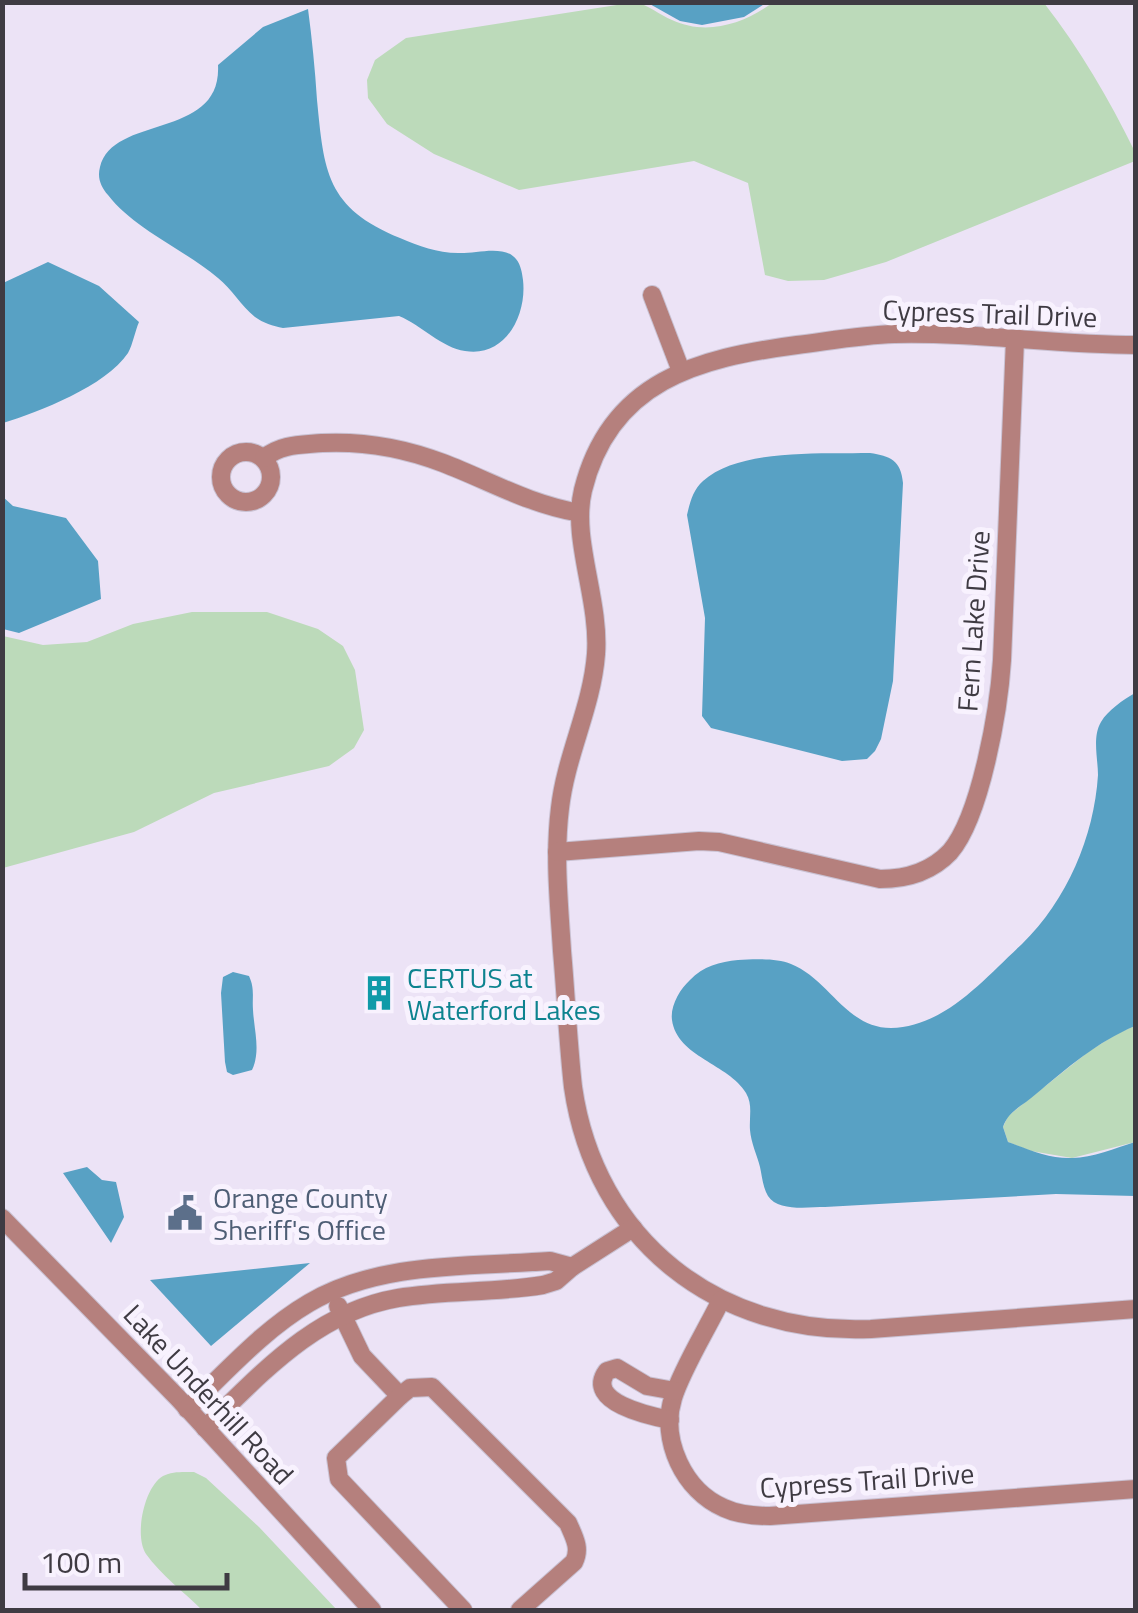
<svg xmlns="http://www.w3.org/2000/svg" width="1138" height="1613" font-family="'Titillium Web',sans-serif">
  <rect width="100%" height="100%" fill="#ece3f6"/>
  <g fill="#bcdaba">
    <path d="M 636,2 C 648,5 660,15 672,20 C 706,36 744,24 772,3 L 1044,3 C 1080,49 1109,99 1135,152 L 1135,161 L 886,262 L 824,280 L 788,281 L 765,275 L 748,183 L 694,161 L 519,190 L 434,154 L 387,124 L 368,98 L 367,80 L 375,60 L 406,38 Z"/>
    <polygon points="192,612 267,612 318,629 343,646 355,670 364,730 354,748 329,766 214,793 134,832 3,868 3,636 43,645 87,642 133,624"/>
    <polygon points="1135,1026 1135,1142 1072,1158 1031,1151 1008,1142 1003,1127 1008,1116 1088,1052 1118,1033"/>
    <path d="M 194,1472 L 206,1478 L 259,1527 L 337,1610 L 202,1610 C 184,1592 161,1575 146,1554 C 134,1536 144,1487 163,1476 C 172,1471 184,1472 194,1472 Z"/>
  </g>
  <g fill="#58a1c4">
    <polygon points="648,3 766,3 744,17 702,25 680,21"/>
    <path d="M 308,9 C 312,39 315,69 317,100 C 324,171 326,208 400,238 C 419,246 437,253 458,253 C 475,254 504,244 516,259 C 521,265 522,273 523,280 C 527,314 506,358 465,351 C 442,348 421,325 399,316 L 283,328 C 273,326 263,323 255,317 C 241,306 232,289 218,278 C 185,250 134,229 108,195 C 101,187 97,178 100,167 C 113,114 222,140 218,65 L 263,27 Z"/>
    <path d="M 48,262 L 99,286 L 139,322 C 135,331 133,344 128,353 C 106,386 39,412 3,423 L 3,283 Z"/>
    <path d="M 870,453 C 890,456 901,460 903,483 L 893,681 L 881,739 L 875,751 L 867,759 L 842,761 L 711,728 L 702,716 L 705,618 L 687,515 C 690,502 693,490 703,481 C 739,448 824,454 870,453 Z"/>
    <polygon points="2,496 13,506 66,518 98,561 101,599 19,633 3,629"/>
    <path d="M 1135,693 L 1135,1026 C 1097,1042 1067,1068 1036,1094 C 1024,1105 1008,1111 1003,1127 L 1008,1142 C 1028,1149 1050,1159 1072,1158 C 1093,1158 1115,1148 1135,1142 L 1135,1196 L 1056,1194 L 825,1207 C 809,1207 778,1212 768,1196 C 763,1188 762,1176 760,1167 C 757,1155 751,1143 750,1130 C 749,1117 753,1105 746,1093 C 729,1064 677,1057 672,1020 C 670,1006 680,989 690,980 C 703,966 720,962 738,960 C 754,959 776,958 791,964 C 829,979 846,1028 891,1028 C 945,1027 985,978 1022,944 C 1067,900 1094,837 1098,775 C 1098,759 1092,737 1101,722 C 1108,710 1123,700 1135,693 Z"/>
    <path d="M 233,972 L 249,976 C 255,989 252,997 253,1010 C 254,1030 261,1051 252,1070 L 233,1075 L 227,1072 L 225,1062 L 221,993 L 223,977 Z"/>
    <polygon points="87,1167 102,1180 116,1182 124,1217 111,1243 63,1173"/>
    <polygon points="310,1263 211,1346 150,1280"/>
  </g>
  <g fill="none" stroke-linecap="round" stroke-linejoin="round">
    <defs>
      <g id="minor">
        <polyline points="652,295 681,371"/>
        <path d="M 1136,345 C 1055,345 975,332 894,334 C 862,335 829,341 797,345 C 698,358 610,381 583,490 C 571,539 600,599 596,654 C 592,707 566,755 560,808 C 554,856 559,903 562,951 C 566,996 568,1042 573,1087 C 595,1240 718,1336 871,1329 L 1136,1309"/>
        <circle cx="246" cy="477" r="25"/>
        <path d="M 264,458 C 281,444 300,445 322,443 C 363,441 404,448 443,463 C 490,481 528,504 580,513"/>
        <path d="M 557,852 L 699,841 L 719,842 L 880,879 C 907,879 931,872 950,852 C 981,816 999,708 1002,660 L 1015,339"/>
        <polyline points="2,1218 178,1398 372,1610"/>
        <polyline points="572,1267 633,1228"/>
        <path d="M 721,1300 C 707,1329 682,1369 673,1398 C 660,1440 684,1491 724,1508 C 739,1515 755,1516 770,1516 L 1136,1489"/>
        <polyline points="338,1306 362,1356 400,1396"/>
        <path d="M 187,1409 C 226,1372 263,1330 309,1303 C 380,1261 470,1267 550,1261 L 572,1267 L 556,1281 L 543,1285 C 495,1293 446,1290 398,1298 C 316,1312 262,1373 205,1428"/>
        <path d="M 670,1420 C 650,1416 584,1402 607,1371 L 617,1368 L 647,1386 L 675,1391"/>
        <path d="M 463,1610 L 339,1479 L 336,1458 L 400,1396 L 410,1388 L 432,1387 L 568,1523 C 574,1537 581,1548 574,1562 L 520,1610"/>
      </g>
    </defs>
    <use href="#minor" stroke="#c9c1d2" stroke-width="20"/>
    <use href="#minor" stroke="#b5807d" stroke-width="18"/>
  </g>
  <defs>
    <symbol id="building-bare" viewBox="-9 -9 18 18"><path d="M-4-6H4V6H1V3H-1V6H-4ZM-2.5-4.3h1.7v1.8h-1.7ZM.8-4.3h1.7v1.8H.8ZM-2.5-1h1.7V.8h-1.7ZM.8-1h1.7V.8H.8Z" fill="#0f9aa8" stroke="#f8f2fe" stroke-width="2.5" paint-order="stroke"/></symbol>
    <symbol id="civic-bare" viewBox="-9 -9 18 18"><path d="M-.6-6.5H3V-4.5H.6V-3L4-1V1h2V6H-6V1h2V-1L-.6-3ZM-1.2 2.5V6h2.4V2.5Z" fill="#5c6f8a" stroke="#f8f2fe" stroke-width="2.5" paint-order="stroke"/></symbol>
  </defs>
  <g fill-rule="evenodd">
    <use href="#building-bare" x="354" y="968" width="50" height="50"/>
    <use href="#civic-bare" x="160" y="1188" width="50" height="50"/>
  </g>
  <g text-anchor="middle" dominant-baseline="central" stroke-width="10" stroke-linejoin="round" paint-order="stroke">
    <g font-size="28" fill="#3f3b43" stroke="#f8f2fe">
      <text transform="translate(990 313) rotate(2)">Cypress Trail Drive</text>
      <text transform="translate(973 621) rotate(-86)">Fern Lake Drive</text>
      <text transform="translate(209 1394) rotate(47)">Lake Underhill Road</text>
      <text transform="translate(867 1480) rotate(-4)">Cypress Trail Drive</text>
    </g>
    <g font-size="28" fill="#0d838f" stroke="#f8f2fe" text-anchor="start">
      <text x="407" y="977">CERTUS at<tspan x="407" dy="32">Waterford Lakes</tspan></text>
    </g>
    <g font-size="28" fill="#4e5e75" stroke="#f8f2fe" text-anchor="start">
      <text x="213" y="1197">Orange County<tspan x="213" dy="32">Sheriff's Office</tspan></text>
    </g>
  </g>
  <rect width="1138" height="1613" fill="none" stroke="#3f3b43" stroke-width="10"/>
  <path d="M25 1573v15h202v-15" fill="none" stroke="#3f3b43" stroke-width="5"/>
  <text x="40" y="1573" font-size="30" fill="#3f3b43" stroke="#f8f2fe" stroke-width="8" paint-order="stroke">100 m</text>
</svg>
